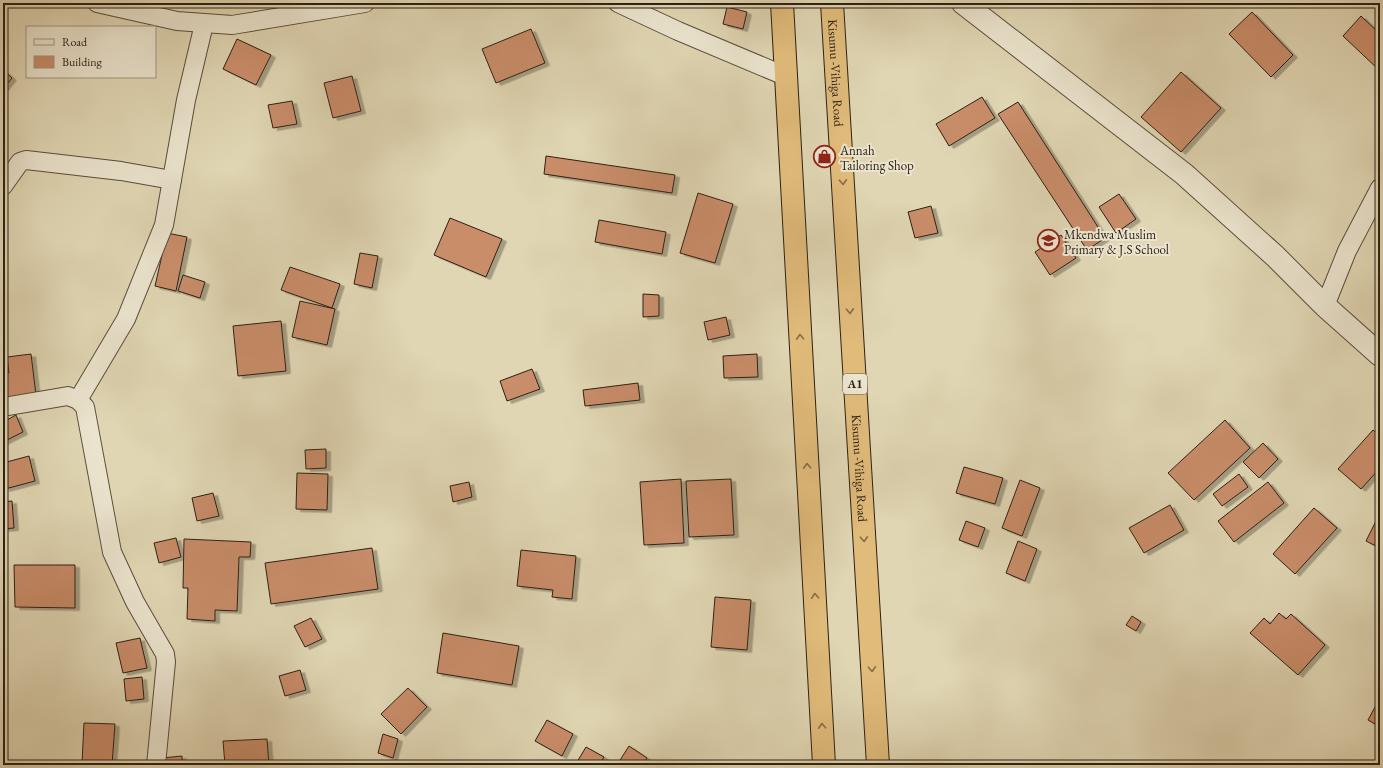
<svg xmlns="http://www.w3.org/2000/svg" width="1383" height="768" font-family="'EB Garamond',serif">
  <defs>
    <filter id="shadow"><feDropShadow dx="4.5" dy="2.5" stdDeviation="0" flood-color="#0004"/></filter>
  </defs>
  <rect width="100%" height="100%" fill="#e0d6b3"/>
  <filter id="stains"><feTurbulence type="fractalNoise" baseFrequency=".005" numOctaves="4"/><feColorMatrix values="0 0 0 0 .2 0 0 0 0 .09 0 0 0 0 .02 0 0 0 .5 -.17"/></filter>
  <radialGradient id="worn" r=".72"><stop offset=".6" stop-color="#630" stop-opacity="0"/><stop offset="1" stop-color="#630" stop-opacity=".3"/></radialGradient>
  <g fill="#c98d6a" stroke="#2c2015" filter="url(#shadow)">
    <polygon points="727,7 747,12 743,29 723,24"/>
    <polygon points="1252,12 1293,55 1271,77 1229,34"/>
    <polygon points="1361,16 1380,34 1380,71 1343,36"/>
    <polygon points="531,29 545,63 496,83 482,49"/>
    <polygon points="237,39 271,55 256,85 223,69"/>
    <polygon points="3,70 12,78 3,89"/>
    <polygon points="1181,72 1221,108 1181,152 1141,117"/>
    <polygon points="352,76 361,111 333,118 324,83"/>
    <polygon points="982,97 995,118 949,146 936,124"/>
    <polygon points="292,101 297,124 273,128 268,105"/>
    <polygon points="1018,102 1105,238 1087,250 998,114"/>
    <polygon points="546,156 675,175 672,193 544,174"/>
    <polygon points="698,193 733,204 715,263 680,253"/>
    <polygon points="1119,194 1136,219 1116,233 1099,207"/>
    <polygon points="931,206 938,233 915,238 908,212"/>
    <polygon points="450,218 502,239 486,277 434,255"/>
    <polygon points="599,220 666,232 662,254 595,242"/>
    <polygon points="167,233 187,237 176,291 155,286"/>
    <polygon points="1061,235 1076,258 1050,275 1035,252"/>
    <polygon points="360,253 378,256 372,288 354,284"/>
    <polygon points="290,267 340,284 332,308 281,290"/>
    <polygon points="183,275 205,282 200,298 178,291"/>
    <polygon points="643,294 659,295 659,316 643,317"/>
    <polygon points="300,301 335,309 327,345 292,337"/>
    <polygon points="726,317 730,335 708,340 704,322"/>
    <polygon points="281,321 286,371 238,376 233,326"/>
    <polygon points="31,354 36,395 3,398 3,374 9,373 7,357"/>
    <polygon points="757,354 758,377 724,378 723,356"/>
    <polygon points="532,369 540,389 507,401 500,381"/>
    <polygon points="638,383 640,400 585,406 583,390"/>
    <polygon points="16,415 23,432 3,442 3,422"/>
    <polygon points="1225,420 1250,448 1194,500 1168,473"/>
    <polygon points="1373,430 1380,436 1380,468 1361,489 1338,469"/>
    <polygon points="1263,443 1278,459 1259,478 1243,462"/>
    <polygon points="326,449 326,468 306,469 305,450"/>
    <polygon points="29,456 35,481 5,489 3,463"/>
    <polygon points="964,467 1003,478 995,504 956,493"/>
    <polygon points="297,473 328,474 327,510 296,509"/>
    <polygon points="1239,474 1248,487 1222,506 1213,494"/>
    <polygon points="681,479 684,543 644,545 640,482"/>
    <polygon points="731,479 734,535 689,537 686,481"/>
    <polygon points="1020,480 1040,488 1022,536 1002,528"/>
    <polygon points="469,482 472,497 453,502 450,486"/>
    <polygon points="1268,482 1284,503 1234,542 1218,521"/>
    <polygon points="213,493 219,516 197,521 192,498"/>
    <polygon points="12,501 14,528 3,529 3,502"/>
    <polygon points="1170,505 1184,530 1144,553 1129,528"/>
    <polygon points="1314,508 1337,528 1295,574 1273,554"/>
    <polygon points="1380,513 1380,548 1366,541"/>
    <polygon points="966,521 985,528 978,547 959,540"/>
    <polygon points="176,538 181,557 159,563 154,543"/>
    <polygon points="184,539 251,542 250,557 239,557 237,611 215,610 215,621 187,619 188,588 183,588"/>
    <polygon points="1018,541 1037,549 1025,581 1006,573"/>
    <polygon points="372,548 378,589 271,604 265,563"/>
    <polygon points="521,550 576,556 572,599 552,597 553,590 517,586"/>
    <polygon points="14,565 75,565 75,608 15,607"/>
    <polygon points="715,597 751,600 747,650 711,647"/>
    <polygon points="1279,613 1286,619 1291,614 1325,645 1298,675 1250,633 1264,618 1270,624"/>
    <polygon points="1132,616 1141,622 1136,631 1126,625"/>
    <polygon points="311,618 322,639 305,647 294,626"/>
    <polygon points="443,633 519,646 512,685 437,673"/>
    <polygon points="140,638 147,668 123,673 116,643"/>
    <polygon points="300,670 306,690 285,696 279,676"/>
    <polygon points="142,677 144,699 126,701 124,679"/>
    <polygon points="408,688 427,707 401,734 381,714"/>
    <polygon points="1380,698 1380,727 1368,720"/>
    <polygon points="547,720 573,734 562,756 535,741"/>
    <polygon points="84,723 115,724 112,765 82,763"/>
    <polygon points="383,734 398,739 393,758 378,753"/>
    <polygon points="267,739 269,765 225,765 223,741"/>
    <polygon points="629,746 647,758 642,765 617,765"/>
    <polygon points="586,747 604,757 599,765 581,765 577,762"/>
    <polygon points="182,756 182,765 163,765 162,758"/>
  </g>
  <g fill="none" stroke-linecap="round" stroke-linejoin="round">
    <defs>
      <g id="minor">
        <polyline points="97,3 177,21 232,25 365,3"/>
        <polyline points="618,3 678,31 785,76"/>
        <polyline points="3,186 20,162 26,160 121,171 172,180"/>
        <polyline points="1325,306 1347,251 1380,188"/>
        <polyline points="78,400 126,319 164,225 186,100 204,24"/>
        <polyline points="3,407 68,396 78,400 85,407 112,552 135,602 165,654 166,662 156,765"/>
      </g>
      <polyline id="tertiary" points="963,3 1184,174 1275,256 1325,306 1380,355"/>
      <g id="trunk">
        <polyline points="782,3 824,765"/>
        <path id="s1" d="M 832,3 L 878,765"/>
      </g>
    </defs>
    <use href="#minor" stroke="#594e3c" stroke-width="20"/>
    <use href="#tertiary" stroke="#594e3c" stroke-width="24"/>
    <use href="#trunk" stroke="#2c2015" stroke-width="24"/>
    <use href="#minor" stroke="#ebe4ce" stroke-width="18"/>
    <use href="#tertiary" stroke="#ebe4ce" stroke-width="22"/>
    <use href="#trunk" stroke="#e0bb7a" stroke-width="22"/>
  </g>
  <defs><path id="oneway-chevron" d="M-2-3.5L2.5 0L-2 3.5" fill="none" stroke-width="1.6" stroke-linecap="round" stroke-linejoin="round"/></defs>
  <g stroke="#866e48">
    <use href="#oneway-chevron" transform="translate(843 182) rotate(87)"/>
    <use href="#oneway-chevron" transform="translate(850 311) rotate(87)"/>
    <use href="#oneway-chevron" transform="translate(800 337) rotate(-93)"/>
    <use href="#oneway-chevron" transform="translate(807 466) rotate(-93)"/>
    <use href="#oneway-chevron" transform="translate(864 539) rotate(87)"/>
    <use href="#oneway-chevron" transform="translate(815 596) rotate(-93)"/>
    <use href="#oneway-chevron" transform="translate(872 669) rotate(87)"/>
    <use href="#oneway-chevron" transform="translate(822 726) rotate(-93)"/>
  </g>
  <defs>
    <symbol id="shop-ring" viewBox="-11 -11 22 22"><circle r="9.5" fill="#ebe4ce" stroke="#8f2418" stroke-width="1.5"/><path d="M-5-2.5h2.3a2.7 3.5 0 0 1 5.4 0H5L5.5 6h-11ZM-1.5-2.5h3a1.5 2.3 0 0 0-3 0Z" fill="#8f2418"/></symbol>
    <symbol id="school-ring" viewBox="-11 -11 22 22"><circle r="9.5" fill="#ebe4ce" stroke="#8f2418" stroke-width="1.5"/><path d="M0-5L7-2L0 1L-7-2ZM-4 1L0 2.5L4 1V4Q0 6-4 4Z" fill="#8f2418"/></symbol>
  </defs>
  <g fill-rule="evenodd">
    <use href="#shop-ring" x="812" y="144" width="25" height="25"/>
    <use href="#school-ring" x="1036" y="228" width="25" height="25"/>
  </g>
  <g text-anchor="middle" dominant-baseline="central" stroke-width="4" stroke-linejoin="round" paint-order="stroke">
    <rect fill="#ebe4ce" stroke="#655b4c" stroke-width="1" x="843" y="374" width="24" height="20" rx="3"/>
    <g font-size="12" font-weight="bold" fill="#2c2015">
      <text x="855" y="384">A1</text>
    </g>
    <g font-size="13" fill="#2c2015" stroke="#ebe4ce">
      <text stroke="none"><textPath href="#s1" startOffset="70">Kisumu -Vihiga Road</textPath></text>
      <text stroke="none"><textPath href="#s1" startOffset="466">Kisumu -Vihiga Road</textPath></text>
    </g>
    <g font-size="13" fill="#2c2015" stroke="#ebe4ce" text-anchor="start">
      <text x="840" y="150">Annah<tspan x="840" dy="15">Tailoring Shop</tspan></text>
      <text x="1064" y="234">Mkendwa Muslim<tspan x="1064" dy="15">Primary &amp; J.S School</tspan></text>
    </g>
  </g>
  <rect width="1383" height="768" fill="none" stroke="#e0d6b3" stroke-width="16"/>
  <rect x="4" y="4" width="1375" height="760" fill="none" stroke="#2c2015" stroke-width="2"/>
  <rect x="8" y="8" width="1367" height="752" fill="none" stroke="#2c2015"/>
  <rect x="26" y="26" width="130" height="52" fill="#ebe4ce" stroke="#9f9684"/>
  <rect x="34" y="39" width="20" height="6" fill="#ebe4ce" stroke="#9f9684"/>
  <text x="62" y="46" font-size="12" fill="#2c2015">Road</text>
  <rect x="34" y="56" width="20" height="12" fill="#c98d6a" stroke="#9f9684"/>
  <text x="62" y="66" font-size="12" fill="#2c2015">Building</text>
  <rect width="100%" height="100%" filter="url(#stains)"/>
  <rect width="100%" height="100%" fill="url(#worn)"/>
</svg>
